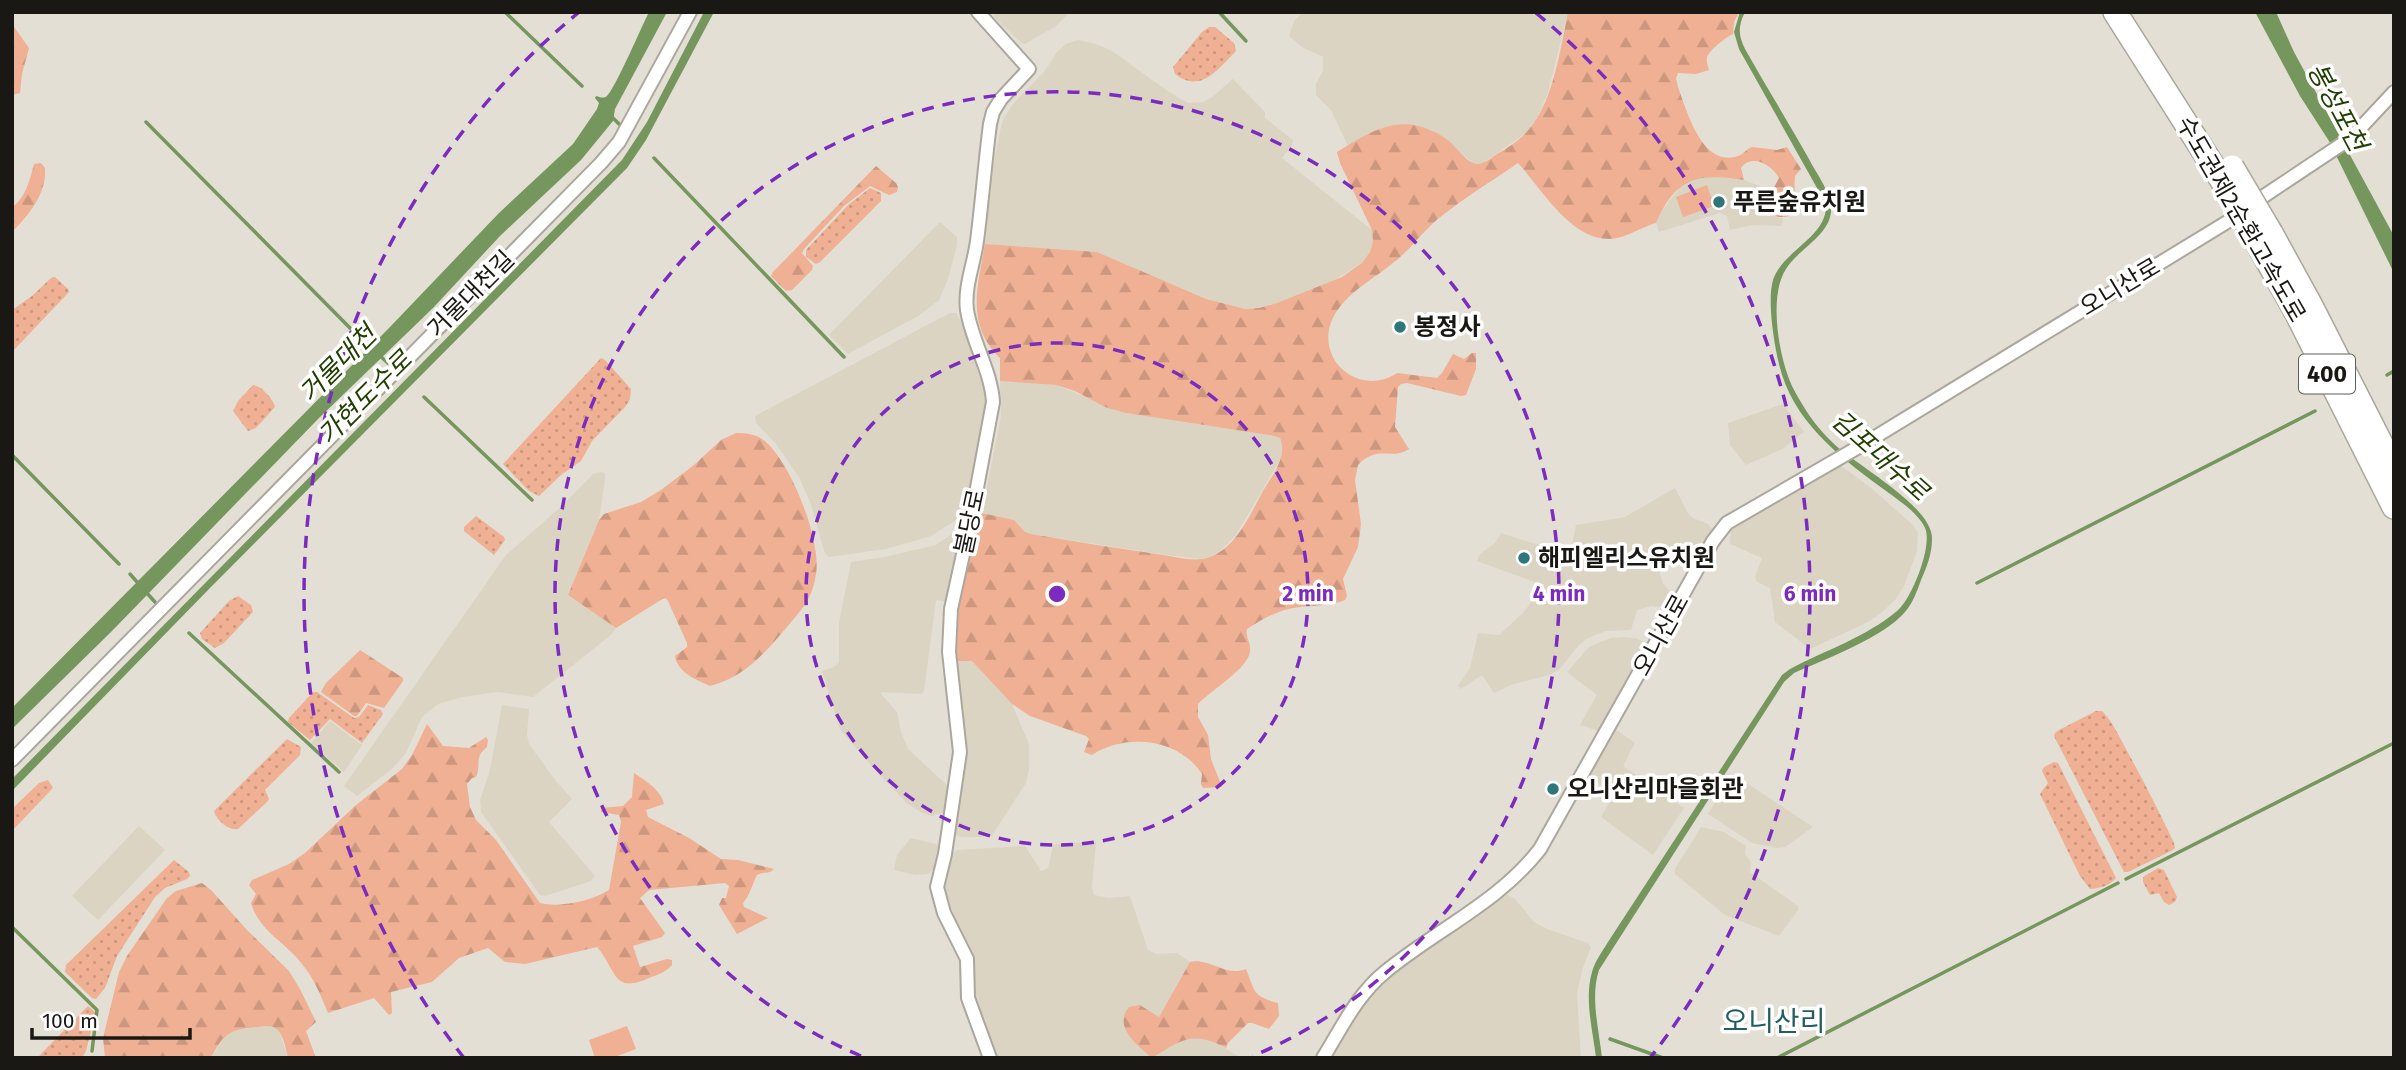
<svg xmlns="http://www.w3.org/2000/svg" width="2406" height="1070" font-family="'Fira Sans','Noto Sans KR',sans-serif">
  <defs>
    <pattern id="forest-firs" width="22" height="20" patternUnits="userSpaceOnUse" patternTransform="scale(1.75)"><rect width="22" height="20" fill="#efb093"/><path d="M5 1l3.5 6h-7zM16 11l3.5 6h-7z" fill="#cc977e"/></pattern>
    <pattern id="garden-dots" width="8" height="8" patternUnits="userSpaceOnUse" patternTransform="scale(1.75)"><rect width="8" height="8" fill="#efb093"/><path d="M2 2h.1M6 6h.1" fill="none" stroke="#cc977e" stroke-width="1.8" stroke-linecap="round"/></pattern>
  </defs>
  <rect width="100%" height="100%" fill="#e3dfd4"/>
  <g fill="#dbd4c2">
    <polygon points="997,12 1070,12 1056,26 1025,44 1021,43 993,16"/>
    <polygon points="1303,12 1568,12 1548,92 1537,118 1529,131 1483,163 1473,163 1431,129 1375,132 1348,146 1331,110 1316,95 1316,84 1323,70 1323,57 1302,47 1289,36 1294,21"/>
    <polygon points="1078,40 1096,44 1112,51 1169,92 1188,103 1203,102 1211,98 1233,79 1265,112 1265,118 1293,140 1292,145 1282,158 1372,230 1373,241 1370,252 1362,263 1326,285 1277,303 1259,308 1245,309 1206,300 1097,252 985,244 993,166 1002,122 1012,105 1044,72 1057,52 1066,44"/>
    <polygon points="1707,176 1744,180 1772,191 1765,214 1783,219 1781,226 1752,225 1730,230 1727,216 1720,213 1659,232 1656,223 1661,212 1677,191 1684,183"/>
    <polygon points="940,222 957,237 957,245 948,279 939,300 918,316 848,354 829,335"/>
    <polygon points="950,313 956,313 965,327 979,362 988,395 987,409 968,503 956,520 931,536 886,549 829,557 825,554 811,504 799,477 776,444 756,423 755,416"/>
    <polygon points="1000,381 1056,385 1126,413 1275,436 1280,438 1283,446 1281,458 1236,535 1219,552 1210,557 1200,559 1167,555 1031,534 1025,532 1014,520 982,513 1001,415"/>
    <polygon points="1783,404 1804,432 1782,449 1746,465 1730,445 1728,423"/>
    <polygon points="1840,465 1870,487 1913,525 1918,533 1917,551 1904,586 1895,600 1881,613 1868,622 1810,649 1775,622 1770,588 1757,582 1755,577 1762,558 1730,544 1731,528 1765,505"/>
    <polygon points="601,472 605,473 605,480 599,520 568,595 616,628 611,635 533,697 498,692 462,697 438,704 422,717 406,753 393,768 357,796 344,786 506,555 563,505 593,474"/>
    <polygon points="1675,488 1688,513 1693,518 1708,524 1712,529 1712,534 1701,551 1664,554 1659,558 1657,563 1663,584 1676,597 1670,608 1651,606 1637,610 1631,630 1606,631 1588,638 1579,645 1559,670 1549,675 1511,685 1494,693 1482,675 1461,689 1458,686 1470,668 1478,633 1499,635 1523,613 1535,597 1538,583 1477,561 1480,554 1495,543 1501,533 1570,555 1576,525 1625,517"/>
    <polygon points="958,530 963,532 948,602 936,600 924,691 921,694 882,692 881,694 897,712 901,732 908,749 950,788 945,812 932,816 922,813 907,803 876,771 840,729 822,671 834,667 839,662 839,622 851,562 885,557 936,545"/>
    <polygon points="1623,637 1635,638 1650,644 1602,732 1580,725 1597,695 1567,672 1589,647 1611,638"/>
    <polygon points="957,661 972,661 1012,704 1029,744 1029,770 1026,783 991,837 961,837 956,835 954,832"/>
    <polygon points="502,705 529,709 527,735 529,744 556,781 572,799 549,822 595,876 591,881 545,896 540,895 481,812 480,800 490,770"/>
    <polygon points="330,721 362,745 344,772 311,743"/>
    <polygon points="1615,729 1635,743 1623,766 1684,808 1653,855 1601,817 1614,794 1587,776"/>
    <polygon points="1735,775 1813,827 1785,847 1777,848 1752,843 1708,814 1731,777"/>
    <polygon points="139,826 165,850 98,920 72,896"/>
    <polygon points="1701,827 1724,832 1746,846 1745,854 1751,862 1750,872 1798,906 1798,910 1779,936 1725,915 1675,874 1675,869"/>
    <polygon points="911,838 936,844 941,847 937,866 928,874 915,875 894,870 897,855"/>
    <polygon points="1096,842 1092,887 1094,895 1109,898 1130,896 1148,950 1156,954 1177,953 1190,962 1159,1017 1140,1005 1152,1058 996,1058 975,1003 944,889 952,854 957,850 1025,846 1041,871 1048,868 1053,846 1056,844"/>
    <polygon points="1504,893 1515,899 1534,922 1547,929 1588,943 1591,947 1582,970 1577,994 1581,1058 1330,1058 1357,1011 1371,992 1386,977"/>
    <polygon points="270,1026 277,1028 280,1033 288,1058 211,1058 224,1037 233,1030"/>
    <polygon points="1197,1037 1211,1040 1241,1058 1153,1058 1174,1044"/>
  </g>
  <g fill="url(#forest-firs)">
    <path d="M 1568,12 L 1739,12 L 1734,22 L 1733,34 C 1727,36 1707,52 1707,58 C 1706,62 1708,66 1709,70 L 1696,74 L 1678,73 L 1676,78 L 1678,87 C 1687,111 1702,168 1738,156 C 1744,154 1746,149 1752,147 L 1777,150 L 1787,147 L 1801,169 L 1795,176 C 1792,205 1806,225 1765,214 L 1772,191 L 1779,178 C 1772,165 1752,153 1741,168 L 1744,180 C 1699,173 1676,176 1656,223 C 1641,227 1625,239 1609,239 C 1570,239 1541,188 1518,163 C 1492,181 1464,198 1439,218 C 1422,232 1410,250 1393,263 C 1376,277 1357,287 1343,303 C 1302,349 1355,401 1397,373 L 1437,378 L 1442,373 L 1453,354 L 1464,359 L 1472,353 L 1476,353 L 1476,369 L 1466,395 L 1461,396 L 1407,383 L 1401,384 L 1398,387 L 1395,427 L 1409,449 C 1391,461 1378,444 1358,465 L 1355,480 L 1361,524 L 1358,547 L 1343,579 L 1347,596 L 1345,600 C 1330,606 1316,605 1300,607 C 1280,609 1264,618 1247,629 C 1245,637 1251,642 1250,651 C 1249,668 1210,691 1198,704 L 1198,717 L 1208,735 L 1211,759 L 1222,787 L 1203,788 L 1201,784 L 1202,774 C 1179,738 1125,733 1092,755 L 1084,752 L 1089,739 L 1086,736 L 1030,716 L 1012,704 L 972,661 L 957,661 C 952,609 969,563 982,513 L 1014,520 L 1025,532 L 1031,534 C 1073,541 1115,548 1157,554 C 1173,556 1195,563 1210,557 C 1236,548 1251,513 1263,491 C 1272,476 1288,456 1280,438 L 1275,436 L 1126,413 L 1105,407 L 1075,391 L 1056,385 L 1000,381 L 1000,358 C 965,324 978,285 985,244 L 1097,252 L 1206,299 L 1245,309 L 1259,308 L 1277,303 L 1342,277 L 1362,263 L 1370,252 L 1373,241 L 1372,230 L 1340,163 L 1337,152 C 1377,127 1407,110 1449,141 C 1456,147 1464,159 1473,163 C 1482,166 1490,159 1497,154 C 1508,148 1522,139 1530,128 C 1553,101 1561,47 1568,12 Z"/>
    <polygon points="12,24 29,48 22,74 20,93 12,95"/>
    <path d="M 41,163 L 45,168 C 47,193 29,215 12,232 L 12,207 C 26,198 30,179 34,164 Z"/>
    <polygon points="876,166 896,183 898,187 897,192 889,195 870,186 844,206 804,249 802,253 813,266 812,270 792,290 786,291 771,276 773,272"/>
    <path d="M 736,433 C 745,433 755,434 762,439 C 790,458 822,542 816,574 C 813,595 805,606 792,621 C 769,648 747,677 710,686 C 695,679 678,673 675,656 L 687,647 L 687,643 L 667,599 L 664,598 L 616,628 L 568,595 L 599,520 L 604,514 L 641,502 L 661,490 L 694,465 L 721,440 Z"/>
    <polygon points="360,650 403,678 403,681 384,708 366,703 357,716 354,716 321,692 326,683"/>
    <path d="M 427,724 L 443,746 L 469,748 L 486,737 L 488,740 L 487,747 C 473,758 482,764 476,777 L 472,778 L 467,784 L 470,807 L 476,820 L 496,840 L 540,903 C 561,908 591,901 609,890 L 621,822 L 619,815 L 601,812 L 601,808 L 623,806 L 632,797 L 634,773 C 646,781 661,790 664,804 L 646,810 L 648,817 L 689,838 L 721,859 L 738,860 L 774,869 C 768,875 764,871 757,875 C 755,877 750,896 743,903 L 744,907 L 768,918 L 737,934 L 719,905 L 722,898 L 726,898 L 729,886 L 725,883 L 649,890 L 640,898 L 665,933 L 662,937 L 633,946 L 640,967 L 667,959 L 672,960 L 672,965 C 666,972 657,975 649,978 C 612,995 616,968 597,947 L 525,964 L 505,962 L 488,948 L 459,958 L 432,982 L 391,992 L 392,1013 L 389,1015 L 374,998 L 328,1013 C 321,996 314,978 302,964 C 285,942 259,931 251,903 L 256,894 L 249,885 L 252,880 L 289,864 L 305,853 L 356,805 L 402,769 L 412,755 Z"/>
    <path d="M 202,883 L 211,890 L 247,930 L 289,971 L 300,989 L 316,1022 L 306,1031 L 316,1058 L 288,1058 C 286,1049 283,1032 275,1028 C 270,1025 263,1027 258,1027 C 231,1029 224,1032 211,1058 L 105,1058 L 103,1038 L 119,972 L 127,956 L 167,898 L 176,891 Z"/>
    <path d="M 1197,961 C 1217,963 1227,976 1246,969 C 1255,990 1251,996 1278,1003 L 1279,1016 L 1269,1029 L 1252,1023 L 1248,1023 L 1228,1043 L 1226,1048 C 1193,1030 1181,1040 1152,1058 C 1139,1046 1112,1027 1129,1007 L 1140,1005 L 1159,1017 L 1190,962 Z"/>
  </g>
  <g fill="#efb093">
    <polygon points="1707,185 1714,206 1683,217 1676,197"/>
    <polygon points="627,1026 636,1049 612,1058 595,1058 589,1040"/>
  </g>
  <g fill="url(#garden-dots)">
    <path d="M 1209,27 L 1215,27 L 1234,43 L 1236,51 C 1217,70 1201,94 1175,74 L 1173,67 L 1202,32 Z"/>
    <polygon points="870,188 881,193 881,201 820,262 816,264 806,257 806,250 848,205"/>
    <polygon points="55,277 68,289 69,292 12,352 12,310 32,296 51,278"/>
    <polygon points="601,358 605,360 631,389 630,399 626,406 592,441 581,461 561,475 539,496 529,491 503,464"/>
    <path d="M 253,385 C 262,386 273,399 275,407 L 256,428 L 248,431 L 233,411 L 238,401 Z"/>
    <polygon points="476,516 504,537 505,540 494,555 464,531 464,527"/>
    <polygon points="238,596 251,605 253,612 224,643 215,648 202,639 200,633 229,601"/>
    <polygon points="313,692 317,692 354,718 359,717 368,705 381,710 383,714 362,743 330,719 310,740 288,722 289,718"/>
    <path d="M 2096,711 L 2102,711 C 2112,721 2119,736 2126,749 C 2143,780 2159,811 2174,843 L 2175,848 L 2171,851 L 2128,872 L 2124,872 L 2054,736 L 2055,733 L 2059,730 Z"/>
    <path d="M 287,739 L 301,747 L 300,755 L 265,790 L 269,799 L 267,802 L 238,829 C 229,831 216,820 214,811 Z"/>
    <path d="M 2054,762 L 2058,763 L 2116,878 C 2111,885 2098,889 2090,889 L 2080,876 L 2040,794 L 2048,783 L 2042,771 L 2044,767 Z"/>
    <polygon points="48,780 53,788 12,831 12,809 39,783"/>
    <polygon points="174,860 189,872 190,876 187,879 165,888 155,897 117,956 105,988 96,999 92,998 65,972 66,965"/>
    <polygon points="2158,868 2164,870 2177,897 2175,902 2169,905 2164,902 2159,893 2150,895 2143,882 2143,877"/>
    <polygon points="88,1006 95,1012 95,1016 86,1051 82,1058 37,1058"/>
  </g>
  <g fill="#75965d">
    <path d="M 649,12 L 667,12 L 615,109 L 613,121 L 581,160 L 500,236 L 433,308 L 319,418 L 112,631 L 12,729 L 12,708 L 390,327 L 499,213 L 573,144 L 597,109 L 599,103 L 595,98 L 596,96 C 600,97 603,99 607,96 C 615,89 642,26 649,12 Z"/>
    <polygon points="704,12 714,12 646,140 627,168 210,588 12,791 12,779 622,160 647,122"/>
    <path d="M 1740,12 L 1745,12 C 1738,26 1738,35 1745,49 C 1766,86 1788,122 1809,159 C 1816,173 1830,191 1831,207 C 1833,234 1799,248 1786,269 C 1768,296 1779,358 1792,386 C 1802,406 1816,427 1832,442 C 1855,465 1933,506 1932,539 C 1932,553 1927,567 1921,580 C 1917,591 1913,603 1905,612 C 1883,638 1825,659 1794,673 L 1784,682 L 1599,970 C 1590,997 1599,1029 1602,1058 L 1596,1058 C 1593,1031 1584,999 1592,972 C 1595,961 1602,952 1608,942 L 1782,675 L 1790,669 C 1826,650 1866,637 1897,611 C 1912,599 1933,545 1925,528 C 1918,512 1895,498 1882,488 C 1838,456 1792,420 1779,364 C 1774,343 1767,301 1773,280 C 1783,250 1828,237 1826,204 L 1739,49 L 1734,32 Z"/>
    <polygon points="2255,12 2276,12 2294,52 2394,236 2394,273 2329,141 2300,96"/>
  </g>
  <g fill="none" stroke-linecap="round" stroke-linejoin="round">
    <g stroke="#75965d" stroke-width="3.5">
      <polyline points="505,12 582,86"/>
      <polyline points="1219,12 1246,41"/>
      <polyline points="611,116 620,125"/>
      <polyline points="146,122 352,330"/>
      <polyline points="654,158 844,357"/>
      <polyline points="362,339 373,350"/>
      <polyline points="379,355 389,364"/>
      <polyline points="2387,375 2394,371"/>
      <polyline points="424,397 532,500"/>
      <polyline points="12,455 119,564"/>
      <polyline points="130,574 138,583"/>
      <polyline points="1977,583 2315,411"/>
      <polyline points="145,591 155,602"/>
      <polyline points="189,633 339,772"/>
      <polyline points="2126,879 2394,743"/>
      <polyline points="12,927 97,1010 92,1051"/>
      <polyline points="1610,1039 1663,1058"/>
      <polyline points="1777,1058 2118,883"/>
    </g>
    <defs>
      <g id="street">
        <path d="M 978,12 L 1029,69 L 1001,99 L 993,112 L 990,124 C 985,163 982,202 977,241 C 974,264 964,287 967,310 C 972,342 991,370 993,402 L 973,509 L 951,609 L 949,652 L 960,752 L 945,854 L 937,887 L 944,913 L 967,959 L 968,998 L 990,1058"/>
        <polyline points="2264,196 2351,138 2394,92"/>
        <polyline points="12,760 601,163 619,142 690,12"/>
        <path d="M 1323,1058 C 1342,1027 1357,995 1385,972 C 1436,930 1499,902 1540,849 L 1713,541 L 1727,523 L 1862,445 L 2232,219"/>
      </g>
      <g id="highway">
        <polyline points="2115,12 2220,177"/>
        <polyline points="2271,233 2310,304 2394,469"/>
        <polyline points="2257,242 2296,312 2394,507"/>
      </g>
    </defs>
    <use href="#street" stroke="#aba79d" stroke-width="16"/>
    <use href="#highway" stroke="#aba79d" stroke-width="26"/>
    <use href="#street" stroke="#fff" stroke-width="12"/>
    <use href="#highway" stroke="#fff" stroke-width="23"/>
    <defs>
      <g id="highway-bridge">
        <polyline points="2232,167 2271,233"/>
        <polyline points="2220,177 2257,242"/>
      </g>
    </defs>
    <use href="#highway-bridge" stroke="#aba79d" stroke-width="26" stroke-linecap="butt"/>
    <use href="#highway-bridge" stroke="#fff" stroke-width="23"/>
  </g>
  <g fill="none" stroke="#7b2cbf" stroke-width="3.5" stroke-dasharray="12 9">
    <circle cx="1057" cy="594" r="251"/>
    <path d="M861 1056A502 502 0 1 1 1253 1056"/>
    <path d="M464 1058A753 753 0 0 1 578 13M1536 13A753 753 0 0 1 1650 1058"/>
  </g>
  <g fill="#2d777a" stroke="#fff" stroke-width="2.5">
    <circle cx="1719" cy="202" r="7"/>
    <circle cx="1400" cy="327" r="7"/>
    <circle cx="1524" cy="558" r="7"/>
    <circle cx="1553" cy="789" r="7"/>
  </g>
  <g text-anchor="middle" dominant-baseline="central" stroke-width="7" stroke-linejoin="round" paint-order="stroke">
    <rect fill="#fff" stroke="#5f5d5a" stroke-width="2" x="2299" y="354.5" width="56" height="39" rx="5"/>
    <g font-size="23" font-weight="bold" fill="#1a1814">
      <text x="2327" y="374">400</text>
    </g>
    <g font-size="24" font-weight="bold" fill="#1a1814" stroke="#fff" text-anchor="start">
      <text x="1733" y="202">푸른숲유치원</text>
      <text x="1414" y="327">봉정사</text>
      <text x="1538" y="558">해피엘리스유치원</text>
      <text x="1567" y="789">오니산리마을회관</text>
    </g>
    <g font-size="24" fill="#1a1814" stroke="#fff">
      <text transform="translate(2241 219) rotate(60)">수도권제2순환고속도로</text>
      <text transform="translate(2120 287) rotate(-31)">오니산로</text>
      <text transform="translate(471 294) rotate(-45)">거물대천길</text>
      <text transform="translate(970 522) rotate(-78)">불당로</text>
      <text transform="translate(1661 635) rotate(-61)">오니산로</text>
    </g>
    <g font-size="26" font-style="italic" fill="#213f00" stroke="#fff">
      <text transform="translate(2337 107) rotate(62)">봉성포천</text>
      <text transform="translate(338 364) rotate(-45)">거물대천</text>
      <text transform="translate(365 398) rotate(-45)">가현도수로</text>
      <text transform="translate(1880 456) rotate(42)">김포대수로</text>
    </g>
    <g font-size="28" fill="#235e5f" stroke="#fff">
      <text x="1774" y="1021">오니산리</text>
    </g>
  </g>
  <circle cx="1057" cy="594" r="10" fill="#7b2cbf" stroke="#fff" stroke-width="3.5"/>
  <g font-size="21" text-anchor="middle" font-weight="bold" fill="#7b2cbf" stroke="#fff" stroke-width="7" stroke-linejoin="round" paint-order="stroke">
    <text x="1308" y="601">2 min</text>
    <text x="1559" y="601">4 min</text>
    <text x="1810" y="601">6 min</text>
  </g>
  <rect width="2406" height="1070" fill="none" stroke="#1a1814" stroke-width="28"/>
  <path d="M32 1028v10h158v-10" fill="none" stroke="#1a1814" stroke-width="3.5"/>
  <text x="42" y="1028" font-size="21" fill="#1a1814" stroke="#ffffff" stroke-width="5" paint-order="stroke">100 m</text>
</svg>
